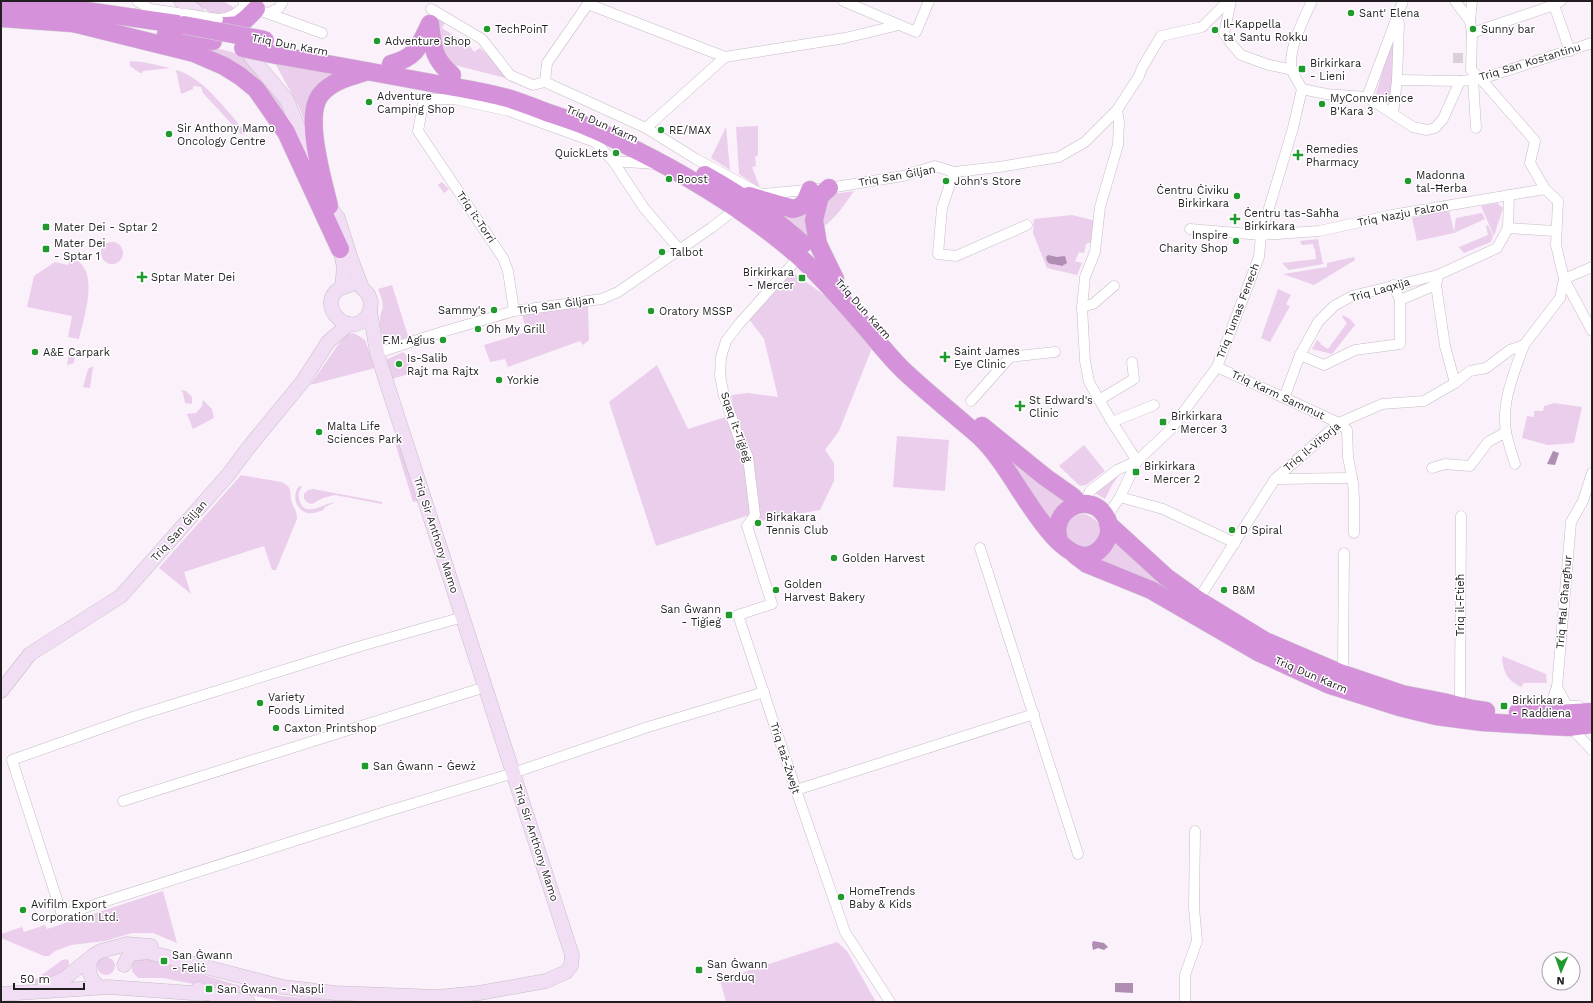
<svg xmlns="http://www.w3.org/2000/svg" width="1593" height="1003" font-family="'Work Sans',sans-serif">
  <rect width="100%" height="100%" fill="#faf1fb"/>
  <g fill="#eaceeb">
    <polygon points="194,1 223,1 236,9 220,16 210,13"/>
    <polygon points="435,18 445,22 442,28 470,46 474,52 480,48 513,80 447,63"/>
    <polygon points="1392,41 1394,42 1394,71 1390,95 1379,96 1376,93"/>
    <path d="M 195,45 C 209,48 225,49 238,54 C 264,63 276,96 288,119 Z"/>
    <polygon points="130,61 143,62 170,68 143,71 142,73 140,73 130,66"/>
    <polygon points="275,63 348,73 327,83 312,142 299,107"/>
    <path d="M 176,70 C 203,77 227,111 245,131 L 245,134 L 241,134 L 203,93 L 201,87 L 193,86 L 193,89 L 181,94 Z"/>
    <polygon points="758,126 758,155 755,157 756,166 752,167 760,188 739,174 736,127"/>
    <polygon points="726,127 730,170 711,158"/>
    <polygon points="442,182 449,189 444,193 438,185"/>
    <path d="M 854,191 C 845,204 836,218 822,228 L 821,227 L 827,201 L 833,194 Z"/>
    <polygon points="815,201 816,250 769,210"/>
    <polygon points="1497,203 1503,208 1494,236 1481,206"/>
    <polygon points="1449,210 1454,232 1456,218 1482,213 1485,219 1454,233 1417,241 1412,218"/>
    <polygon points="1072,215 1096,221 1094,241 1086,244 1084,253 1079,252 1075,261 1082,263 1077,275 1047,268 1033,233 1034,219"/>
    <polygon points="1488,225 1493,236 1491,242 1464,253 1459,247 1488,235 1486,226"/>
    <polygon points="1318,239 1323,264 1289,270 1282,263 1316,259 1315,249 1314,249 1313,244 1302,245 1300,241"/>
    <circle cx="112" cy="253" r="11"/>
    <polygon points="1354,257 1355,260 1314,285 1283,274 1327,267 1327,263"/>
    <path d="M 70,258 C 102,265 84,318 79,339 L 68,337 L 72,316 L 27,307 L 34,276 L 55,262 L 68,265 Z"/>
    <polygon points="792,272 827,297 872,348 839,431 825,450 834,463 834,481 820,510 759,521 756,515 746,516 656,546 609,402 657,365 688,429 735,414 731,395 748,393 778,397 764,339 749,319"/>
    <path d="M 392,285 L 409,339 C 392,340 378,342 380,319 C 380,315 382,311 383,307 C 383,301 380,294 378,289 Z"/>
    <polygon points="1278,289 1291,295 1286,304 1290,306 1270,342 1261,338"/>
    <polygon points="585,306 588,307 589,340 583,345 580,341 508,367 505,359 490,362 484,345 527,332 522,315"/>
    <polygon points="1343,315 1350,319 1355,325 1332,354 1312,349 1317,340 1321,343 1320,344 1328,349 1347,323 1342,317"/>
    <polygon points="354,333 365,340 375,368 310,385 345,335"/>
    <polygon points="70,350 75,354 74,363 67,365"/>
    <polygon points="403,352 407,356 412,373 392,379 386,360"/>
    <polygon points="91,367 93,367 90,388 83,387 88,369"/>
    <polygon points="181,390 186,391 192,397 192,403 191,404 185,403 183,393"/>
    <polygon points="203,400 212,409 214,418 193,429 187,414 196,413 202,406"/>
    <polygon points="1554,403 1582,407 1574,443 1548,445 1522,438 1527,416 1534,417 1534,411 1543,411 1544,406"/>
    <polygon points="399,434 418,499 417,501 413,502 393,436"/>
    <polygon points="897,436 949,440 945,491 893,487"/>
    <polygon points="986,436 1069,503 1052,525"/>
    <polygon points="1084,445 1105,471 1086,485 1080,486 1059,466"/>
    <polygon points="1121,472 1112,485 1105,499 1095,493"/>
    <path d="M 241,475 L 281,482 C 294,487 289,494 292,503 C 295,510 297,511 297,519 L 276,570 L 272,570 L 264,546 L 184,572 L 191,594 L 159,568 Z"/>
    <path d="M 299,486 L 302,487 C 298,491 298,497 300,502 C 306,518 324,503 335,502 L 325,507 L 323,510 C 318,512 312,514 307,513 C 295,509 292,495 299,486 Z"/>
    <polygon points="313,489 382,502 382,504 335,495 323,498 312,504 308,503 304,499 304,494 308,490"/>
    <path d="M 1084,514 C 1093,516 1106,526 1100,538 C 1098,542 1091,546 1088,549 L 1067,540 L 1065,528 C 1069,519 1074,515 1084,514 Z"/>
    <polygon points="1113,538 1173,594 1094,562"/>
    <path d="M 1502,656 L 1546,674 L 1547,683 L 1524,683 L 1521,687 C 1507,680 1503,672 1502,656 Z"/>
    <polygon points="163,891 177,943 153,933 132,933 105,941 71,945 55,951 49,956 44,956 1,938 1,934 22,927 24,932 45,925 47,929"/>
    <polygon points="837,942 847,951 876,1002 726,1002 720,980"/>
    <polygon points="144,956 230,983 281,996 357,1002 286,1002 163,978 138,978 132,971 132,962"/>
    <circle cx="106" cy="966" r="9"/>
    <path d="M 66,959 L 69,961 L 69,965 C 60,974 49,984 35,984 L 35,980 L 62,960 Z"/>
  </g>
  <g fill="#b08db3">
    <path d="M 1048,255 L 1057,257 L 1065,256 L 1067,263 L 1062,266 C 1055,263 1047,267 1046,257 Z"/>
    <polygon points="1553,451 1559,453 1555,465 1547,464"/>
    <polygon points="1093,941 1104,943 1108,947 1104,950 1098,948 1093,950 1092,944"/>
    <polygon points="1115,983 1133,983 1133,993 1115,992"/>
  </g>
  <g fill="none" stroke-linecap="round" stroke-linejoin="round">
    <polyline stroke="#d9d1da" stroke-width="10" stroke-dasharray="10 5" stroke-linecap="butt" points="1453,58 1470,58"/>
    <defs>
      <g id="street">
        <polyline points="137,1 150,9 185,14"/>
        <polyline points="243,1 256,9 322,33"/>
        <polyline points="843,1 916,32 929,1"/>
        <polyline points="1231,1 1224,34 1234,47 1241,55 1269,65 1293,70"/>
        <polyline points="1455,1 1470,21"/>
        <polyline points="1472,1 1470,21 1472,33 1471,70 1481,79 1535,141 1530,163 1545,189 1558,201 1556,245 1564,279 1592,331"/>
        <polyline points="588,4 725,57"/>
        <polyline points="1554,5 1570,51"/>
        <polyline points="431,9 482,39 510,75 533,85 545,82 646,128 696,159 761,194 829,188 903,176 935,166 954,172 999,167 1059,157 1085,142 1117,110 1139,76 1142,68 1161,36 1202,27 1228,1"/>
        <polyline points="268,13 279,8 283,1"/>
        <path d="M 218,19 C 232,18 238,13 247,3"/>
        <polyline points="1472,33 1554,5 1561,1"/>
        <polyline points="1473,79 1476,128"/>
        <polyline points="1397,80 1460,81 1481,79 1592,43"/>
        <polyline points="545,82 547,63 590,1"/>
        <polyline points="1302,89 1326,94 1367,97 1413,127 1427,130 1435,128 1443,119 1460,81"/>
        <path d="M 1302,89 C 1299,83 1294,76 1292,70 C 1287,50 1304,19 1312,1"/>
        <polyline points="1367,97 1403,1"/>
        <polyline points="1117,110 1119,122 1118,145 1100,207 1095,252 1085,277 1082,307 1085,361 1089,382 1112,422 1137,461"/>
        <polyline points="1393,113 1397,80 1399,23"/>
        <polyline points="646,128 725,57 845,38 899,25"/>
        <polyline points="613,161 655,164"/>
        <polyline points="954,172 942,208 938,254 956,256 1027,225"/>
        <polyline points="1508,228 1555,231"/>
        <polyline points="1190,229 1261,235 1319,231 1392,215 1545,189"/>
        <polyline points="799,257 739,324 726,341 721,357 720,375 724,396 739,438 748,457 755,515 747,526 772,604 738,615 796,790 845,932 890,1002"/>
        <polyline points="1438,275 1436,285 1445,346 1455,383"/>
        <polyline points="1564,279 1592,267"/>
        <polyline points="1400,300 1436,285"/>
        <polyline points="1082,307 1093,304 1114,286"/>
        <polyline points="514,311 508,271 503,258 418,131 424,99 455,99 509,111 595,142 613,161 644,208 679,249"/>
        <polyline points="377,353 442,332 514,311 602,299 618,292 711,228 737,208"/>
        <polyline points="1300,355 1324,365 1355,350 1400,344 1400,300 1393,285"/>
        <polyline points="1217,367 1339,423 1347,430 1348,457 1353,483 1354,498 1354,533"/>
        <polyline points="1284,398 1300,355 1318,322 1334,306 1352,296 1438,275 1497,248 1508,228 1509,195"/>
        <polyline points="1099,400 1134,379 1132,362"/>
        <polyline points="971,401 1010,357 1055,352"/>
        <polyline points="1112,422 1154,405"/>
        <path d="M 1515,464 C 1512,454 1508,443 1506,432 C 1501,402 1514,373 1524,345"/>
        <polyline points="1432,468 1445,464 1470,466 1488,442 1506,432"/>
        <polyline points="1275,479 1352,478"/>
        <polyline points="1120,497 1163,509 1235,543"/>
        <polyline points="1084,504 1090,491 1117,470 1137,461 1170,430 1217,367 1259,257 1261,235 1293,128 1302,89"/>
        <polyline points="1106,518 1120,497 1137,461"/>
        <polyline points="980,548 1078,854"/>
        <polyline points="1198,600 1275,479 1339,423 1382,404 1424,401 1455,383 1470,371 1486,368 1510,350 1524,345 1560,298 1564,279"/>
        <polyline points="463,617 361,646 136,716 12,760 62,915 385,812 513,773 648,727 764,692"/>
        <polyline points="1343,664 1344,553"/>
        <polyline points="1460,695 1461,516"/>
        <polyline points="1579,706 1567,706 1557,687 1571,522 1583,501 1592,473"/>
        <polyline points="1539,711 1550,706 1557,687"/>
        <polyline points="1569,727 1576,733 1592,750"/>
        <polyline points="796,790 1034,714"/>
        <polyline points="123,801 485,687"/>
        <polyline points="1185,1002 1185,975 1197,941 1194,908 1195,831"/>
      </g>
      <g id="secondary">
        <polyline points="181,1 196,11"/>
        <polyline points="251,57 287,100 314,168"/>
        <polyline points="340,250 344,267 342,287"/>
        <path d="M 350,285 C 305,295 351,349 370,311"/>
        <polyline points="1,691 30,654 121,596 228,475 249,447 303,381 328,342 349,324"/>
        <path d="M 94,955 C 85,966 89,978 99,987"/>
        <polyline points="124,965 130,954 148,952 283,987 335,993 437,997 479,993 546,981 566,972 571,966 572,955 377,353 370,311 371,302 368,294 362,288 351,259 338,218 329,206"/>
        <polyline points="46,987 64,979 94,955 101,951 127,944 151,946"/>
        <polyline points="198,989 207,993 248,1002"/>
        <polyline points="1,994 109,987 192,993 207,993"/>
      </g>
      <g id="highway">
        <polyline points="1,2 38,4 184,25 211,26 228,26 238,25 246,19 256,9"/>
        <polyline points="1,18 85,24"/>
        <polyline points="73,23 194,53 224,66 240,76 256,89 286,132 340,249"/>
        <path d="M 430,24 C 433,48 433,58 452,75"/>
        <polyline points="166,34 213,41"/>
        <path d="M 276,55 C 329,64 383,74 437,84 C 459,88 481,91 503,97 C 517,100 532,107 546,112 C 560,117 574,121 588,127 C 604,133 619,142 634,149 C 686,175 736,205 782,242 C 815,268 844,303 872,335 C 881,346 891,358 902,369 C 922,388 944,406 965,424 C 972,430 980,436 986,443 C 999,457 1009,473 1019,489 C 1033,509 1074,582 1103,546 C 1109,538 1111,528 1107,519 C 1092,488 1046,509 1060,543"/>
        <path d="M 391,64 C 417,57 419,46 430,24"/>
        <path d="M 705,175 C 741,195 773,217 803,244"/>
        <polyline points="829,188 820,196 814,220 818,244 835,279"/>
        <path d="M 749,196 L 793,209 C 805,207 806,200 810,190"/>
        <path d="M 329,206 C 323,180 303,115 321,94 C 332,81 349,77 365,72"/>
        <polyline points="982,426 1045,477 1072,496 1080,504"/>
        <polyline points="1108,524 1166,577 1198,600 1265,641 1340,673 1402,694 1443,702 1472,709 1486,711"/>
        <polyline points="1075,555 1087,564 1151,590 1258,652 1330,685 1399,707 1436,716 1482,722 1547,726 1569,727 1592,724"/>
        <polyline points="1518,712 1555,714 1592,712"/>
      </g>
    </defs>
    <use href="#street" stroke="#c5bcc5" stroke-width="11"/>
    <use href="#secondary" stroke="#c5bcc5" stroke-width="15"/>
    <use href="#highway" stroke="#d3d2d3" stroke-width="19"/>
    <use href="#street" stroke="#fff" stroke-width="10"/>
    <use href="#secondary" stroke="#f2def4" stroke-width="14"/>
    <use href="#highway" stroke="#d592da" stroke-width="18"/>
    <defs>
      <polyline id="street-bridge" points="185,14 218,19"/>
      <g id="highway-bridge">
        <polyline points="184,25 265,40"/>
        <polyline points="243,48 276,55"/>
      </g>
    </defs>
    <use href="#street-bridge" stroke="#c5bcc5" stroke-width="11" stroke-linecap="butt"/>
    <use href="#highway-bridge" stroke="#d3d2d3" stroke-width="19" stroke-linecap="butt"/>
    <use href="#street-bridge" stroke="#fff" stroke-width="10"/>
    <use href="#highway-bridge" stroke="#d592da" stroke-width="18"/>
  </g>
  <g fill="#209a2c" stroke="#fff" stroke-width="1.5">
    <circle cx="1351" cy="13" r="4"/>
    <circle cx="487" cy="29" r="4"/>
    <circle cx="1473" cy="29" r="4"/>
    <circle cx="1215" cy="30" r="4"/>
    <circle cx="377" cy="41" r="4"/>
    <rect x="1298" y="65" width="8" height="8" rx="2"/>
    <circle cx="369" cy="102" r="4"/>
    <circle cx="1322" cy="104" r="4"/>
    <circle cx="661" cy="130" r="4"/>
    <circle cx="169" cy="134" r="4"/>
    <circle cx="616" cy="153" r="4"/>
    <path d="M1296 149h4v4h4v4h-4v4h-4v-4h-4v-4h4z"/>
    <circle cx="669" cy="179" r="4"/>
    <circle cx="946" cy="181" r="4"/>
    <circle cx="1408" cy="181" r="4"/>
    <circle cx="1237" cy="196" r="4"/>
    <path d="M1233 213h4v4h4v4h-4v4h-4v-4h-4v-4h4z"/>
    <rect x="42" y="223" width="8" height="8" rx="2"/>
    <circle cx="1236" cy="241" r="4"/>
    <rect x="42" y="245" width="8" height="8" rx="2"/>
    <circle cx="662" cy="252" r="4"/>
    <path d="M140 271h4v4h4v4h-4v4h-4v-4h-4v-4h4z"/>
    <rect x="798" y="274" width="8" height="8" rx="2"/>
    <circle cx="494" cy="310" r="4"/>
    <circle cx="651" cy="311" r="4"/>
    <circle cx="478" cy="329" r="4"/>
    <circle cx="443" cy="340" r="4"/>
    <circle cx="35" cy="352" r="4"/>
    <path d="M943 351h4v4h4v4h-4v4h-4v-4h-4v-4h4z"/>
    <circle cx="399" cy="364" r="4"/>
    <circle cx="499" cy="380" r="4"/>
    <path d="M1018 400h4v4h4v4h-4v4h-4v-4h-4v-4h4z"/>
    <rect x="1159" y="418" width="8" height="8" rx="2"/>
    <circle cx="319" cy="432" r="4"/>
    <rect x="1132" y="468" width="8" height="8" rx="2"/>
    <circle cx="758" cy="523" r="4"/>
    <circle cx="1232" cy="530" r="4"/>
    <circle cx="834" cy="558" r="4"/>
    <circle cx="776" cy="590" r="4"/>
    <circle cx="1224" cy="590" r="4"/>
    <rect x="725" y="611" width="8" height="8" rx="2"/>
    <circle cx="260" cy="703" r="4"/>
    <rect x="1500" y="702" width="8" height="8" rx="2"/>
    <circle cx="276" cy="728" r="4"/>
    <rect x="361" y="762" width="8" height="8" rx="2"/>
    <circle cx="841" cy="897" r="4"/>
    <circle cx="23" cy="910" r="4"/>
    <rect x="160" y="957" width="8" height="8" rx="2"/>
    <rect x="695" y="966" width="8" height="8" rx="2"/>
    <rect x="205" y="985" width="8" height="8" rx="2"/>
  </g>
  <g text-anchor="middle" dominant-baseline="central" stroke-width="3" stroke-linejoin="round" paint-order="stroke">
    <g font-size="11" fill="#211d21" stroke="#fff" text-anchor="start">
      <text x="1359" y="13">Sant' Elena</text>
      <text x="1223" y="24">Il-Kappella<tspan x="1223" dy="13">ta' Santu Rokku</tspan></text>
      <text x="495" y="29">TechPoinT</text>
      <text x="1481" y="29">Sunny bar</text>
      <text x="385" y="41">Adventure Shop</text>
      <text x="1310" y="63">Birkirkara<tspan x="1310" dy="13">- Lieni</tspan></text>
      <text x="377" y="96">Adventure<tspan x="377" dy="13">Camping Shop</tspan></text>
      <text x="1330" y="98">MyConvenience<tspan x="1330" dy="13">B'Kara 3</tspan></text>
      <text x="177" y="128">Sir Anthony Mamo<tspan x="177" dy="13">Oncology Centre</tspan></text>
      <text x="669" y="130">RE/MAX</text>
      <text x="1306" y="149">Remedies<tspan x="1306" dy="13">Pharmacy</tspan></text>
      <text x="608" y="153" text-anchor="end">QuickLets</text>
      <text x="1416" y="175">Madonna<tspan x="1416" dy="13">tal-Ħerba</tspan></text>
      <text x="677" y="179">Boost</text>
      <text x="954" y="181">John's Store</text>
      <text x="1229" y="190" text-anchor="end">Ċentru Ċiviku<tspan x="1229" dy="13">Birkirkara</tspan></text>
      <text x="1244" y="213">Ċentru tas-Saħħa<tspan x="1244" dy="13">Birkirkara</tspan></text>
      <text x="54" y="227">Mater Dei - Sptar 2</text>
      <text x="1228" y="235" text-anchor="end">Inspire<tspan x="1228" dy="13">Charity Shop</tspan></text>
      <text x="54" y="243">Mater Dei<tspan x="54" dy="13">- Sptar 1</tspan></text>
      <text x="670" y="252">Talbot</text>
      <text x="794" y="272" text-anchor="end">Birkirkara<tspan x="794" dy="13">- Mercer</tspan></text>
      <text x="151" y="277">Sptar Mater Dei</text>
      <text x="486" y="310" text-anchor="end">Sammy's</text>
      <text x="659" y="311">Oratory MSSP</text>
      <text x="486" y="329">Oh My Grill</text>
      <text x="435" y="340" text-anchor="end">F.M. Agius</text>
      <text x="954" y="351">Saint James<tspan x="954" dy="13">Eye Clinic</tspan></text>
      <text x="43" y="352">A&amp;E Carpark</text>
      <text x="407" y="358">Is-Salib<tspan x="407" dy="13">Rajt ma Rajtx</tspan></text>
      <text x="507" y="380">Yorkie</text>
      <text x="1029" y="400">St Edward's<tspan x="1029" dy="13">Clinic</tspan></text>
      <text x="1171" y="416">Birkirkara<tspan x="1171" dy="13">- Mercer 3</tspan></text>
      <text x="327" y="426">Malta Life<tspan x="327" dy="13">Sciences Park</tspan></text>
      <text x="1144" y="466">Birkirkara<tspan x="1144" dy="13">- Mercer 2</tspan></text>
      <text x="766" y="517">Birkakara<tspan x="766" dy="13">Tennis Club</tspan></text>
      <text x="1240" y="530">D Spiral</text>
      <text x="842" y="558">Golden Harvest</text>
      <text x="784" y="584">Golden<tspan x="784" dy="13">Harvest Bakery</tspan></text>
      <text x="1232" y="590">B&amp;M</text>
      <text x="721" y="609" text-anchor="end">San Ġwann<tspan x="721" dy="13">- Tiġieġ</tspan></text>
      <text x="268" y="697">Variety<tspan x="268" dy="13">Foods Limited</tspan></text>
      <text x="1512" y="700">Birkirkara<tspan x="1512" dy="13">- Raddiena</tspan></text>
      <text x="284" y="728">Caxton Printshop</text>
      <text x="373" y="766">San Ġwann - Ġewż</text>
      <text x="849" y="891">HomeTrends<tspan x="849" dy="13">Baby &amp; Kids</tspan></text>
      <text x="31" y="904">Avifilm Export<tspan x="31" dy="13">Corporation Ltd.</tspan></text>
      <text x="172" y="955">San Ġwann<tspan x="172" dy="13">- Feliċ</tspan></text>
      <text x="707" y="964">San Ġwann<tspan x="707" dy="13">- Serduq</tspan></text>
      <text x="217" y="989">San Ġwann - Naspli</text>
    </g>
    <g font-size="11" fill="#211d21" stroke="#fff">
      <text transform="translate(290 45) rotate(11)">Triq Dun Karm</text>
      <text transform="translate(1530 62) rotate(-17)">Triq San Kostantinu</text>
      <text transform="translate(602 124) rotate(24)">Triq Dun Karm</text>
      <text transform="translate(897 176) rotate(-10)">Triq San Ġiljan</text>
      <text transform="translate(1403 214) rotate(-11)">Triq Nazju Falzon</text>
      <text transform="translate(476 217) rotate(56)">Triq it-Torri</text>
      <text transform="translate(1380 290) rotate(-16)">Triq Laqxija</text>
      <text transform="translate(556 305) rotate(-8)">Triq San Ġiljan</text>
      <text transform="translate(863 309) rotate(48)">Triq Dun Karm</text>
      <text transform="translate(1238 311) rotate(-69)">Triq Tumas Fenech</text>
      <text transform="translate(1278 395) rotate(25)">Triq Karm Sammut</text>
      <text transform="translate(736 427) rotate(71)">Sqaq it-Tiġieġ</text>
      <text transform="translate(1312 447) rotate(-40)">Triq il-Vitorja</text>
      <text transform="translate(179 531) rotate(-48)">Triq San Ġiljan</text>
      <text transform="translate(436 535) rotate(72)">Triq Sir Anthony Mamo</text>
      <text transform="translate(1564 602) rotate(-85)">Triq Ħal Għargħur</text>
      <text transform="translate(1460 605) rotate(-90)">Triq il-Ftieħ</text>
      <text transform="translate(1311 675) rotate(23)">Triq Dun Karm</text>
      <text transform="translate(785 758) rotate(72)">Triq taż-Żwejt</text>
      <text transform="translate(536 843) rotate(72)">Triq Sir Anthony Mamo</text>
    </g>
  </g>
  <rect width="1593" height="1003" fill="none" stroke="#211d21" stroke-width="4"/>
  <g transform="translate(1561 971) rotate(182)"><circle r="19" fill="#ffffff" stroke="#a6a5a6"/>
  <path d="M0-3L7 15L0 10L-7 15Z" fill="#209a2c"/>
  <text y="-6" font-size="11" font-weight="bold" text-anchor="middle" fill="#211d21">N</text>
  </g>
  <path d="M14 983v6h70v-6" fill="none" stroke="#211d21" stroke-width="2"/>
  <text x="20" y="983" font-size="12" fill="#211d21" stroke="#ffffff" stroke-width="3" paint-order="stroke">50 m</text>
</svg>
